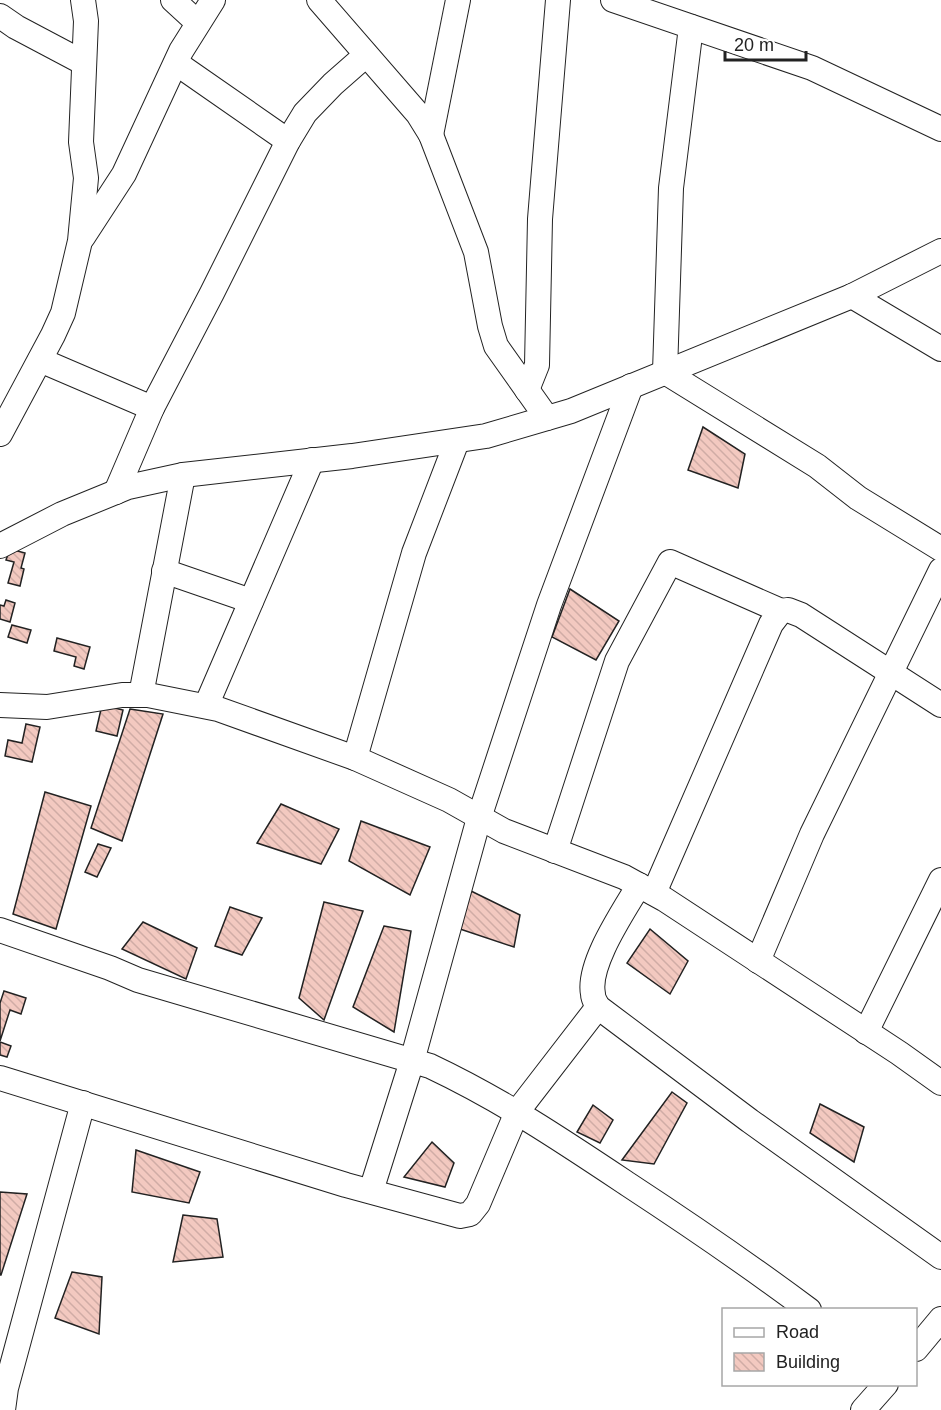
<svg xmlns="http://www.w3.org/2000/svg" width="941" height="1410" font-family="Helvetica,sans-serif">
  <defs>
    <pattern id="building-back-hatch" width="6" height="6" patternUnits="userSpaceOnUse" patternTransform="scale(1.5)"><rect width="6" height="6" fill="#f3c9c0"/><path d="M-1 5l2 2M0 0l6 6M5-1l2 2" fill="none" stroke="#d0aca5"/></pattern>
  </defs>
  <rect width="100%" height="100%" fill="#fff"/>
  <g fill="url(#building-back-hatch)" stroke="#222" stroke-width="1.5">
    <polygon points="703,427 745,454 738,488 688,470"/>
    <polygon points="10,549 25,553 21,568 24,569 20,586 8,583 14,562 6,560"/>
    <polygon points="570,589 619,621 596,660 552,637"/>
    <polygon points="6,600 15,603 10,622 0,619 0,605 4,606"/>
    <polygon points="12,625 31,630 27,643 8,637"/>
    <polygon points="57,638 90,647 84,669 74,666 76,657 54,651"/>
    <polygon points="102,705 123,710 117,736 96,731"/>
    <polygon points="130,709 163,714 122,841 91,828"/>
    <polygon points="26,724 40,727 32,762 5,756 8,740 22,743"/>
    <polygon points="45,792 91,806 56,929 13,914"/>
    <polygon points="281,804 339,829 321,864 257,843"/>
    <polygon points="361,821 430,847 410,895 349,861"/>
    <polygon points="98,844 111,848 97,877 85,872"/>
    <polygon points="471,891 520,915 514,947 460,929"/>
    <polygon points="324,902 363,911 324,1020 299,998"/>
    <polygon points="230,907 262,918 242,955 215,946"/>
    <polygon points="143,922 197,948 186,979 122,949"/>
    <polygon points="384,926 411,931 394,1032 353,1007"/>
    <polygon points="650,929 688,961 670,994 627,963"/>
    <polygon points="4,991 26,998 21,1014 10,1010 0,1041 0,1003"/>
    <polygon points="0,1042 11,1046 7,1057 0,1055"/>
    <polygon points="672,1092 687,1103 654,1164 622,1160"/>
    <polygon points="820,1104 864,1127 854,1162 810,1133"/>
    <polygon points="593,1105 613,1120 600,1143 577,1132"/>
    <polygon points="432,1142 454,1163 445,1187 404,1177"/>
    <polygon points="136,1150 200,1172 189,1203 132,1192"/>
    <polygon points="0,1192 27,1194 1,1275 0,1275"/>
    <polygon points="183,1215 217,1219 223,1257 173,1262"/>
    <polygon points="72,1272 102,1277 99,1334 55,1318"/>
  </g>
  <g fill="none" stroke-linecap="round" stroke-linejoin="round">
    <defs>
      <g id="street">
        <polyline points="173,0 198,23"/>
        <polyline points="319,0 418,114 431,135 476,252 490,326 496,346 547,418"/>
        <polyline points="613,0 812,68 941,129"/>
        <polyline points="0,16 16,27 84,63"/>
        <polyline points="691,27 671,188 665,372 817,466 858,498 941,549"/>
        <polyline points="176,63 288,141"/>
        <polyline points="431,135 458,0"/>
        <polyline points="83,237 124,174 181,51 213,0"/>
        <polyline points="852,296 941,349"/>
        <polyline points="40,360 152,408"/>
        <polyline points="527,390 537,365 540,219 558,0"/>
        <polyline points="0,434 53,335 63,313 80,241 86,178 81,142 86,21 83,0"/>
        <polyline points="116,492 152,408 212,293 288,141 305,113 333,84 366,55"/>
        <polyline points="0,546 62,514 128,487 183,475 352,456 486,436 571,411 852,296 941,251"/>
        <polyline points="164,571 251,601"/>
        <polyline points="141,695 183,475"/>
        <polyline points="0,705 47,707 122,695 148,695 218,709 355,758 449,800 504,831 624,877 664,899 899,1053 941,1083"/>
        <polyline points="206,706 312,460"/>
        <polyline points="355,758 414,553 457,441"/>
        <polyline points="555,851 617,661 670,562 781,611"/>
        <path d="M 639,885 C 624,911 587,964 593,994 C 593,999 596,1003 598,1007 L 750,1121 L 941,1257"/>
        <polyline points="654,893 771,624 781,611 788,610 801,615 941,705"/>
        <path d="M 0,930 L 110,968 L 138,980 L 430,1066 C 502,1100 563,1141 629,1185 C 690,1225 750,1266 809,1310"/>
        <polyline points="758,961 812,834 941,570"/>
        <polyline points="866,1032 941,880"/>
        <polyline points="0,1078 346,1185 460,1216 470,1214 478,1204 517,1112 598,1007"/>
        <polyline points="371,1191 412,1061 479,818 549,605 631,386"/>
        <polyline points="916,1349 941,1319"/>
        <polyline points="3,1410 6,1388 83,1103"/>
        <polyline points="863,1410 886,1384"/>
      </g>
    </defs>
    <use href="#street" stroke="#222" stroke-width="26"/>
    <use href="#street" stroke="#fff" stroke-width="24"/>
  </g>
  <rect x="722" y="1308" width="195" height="78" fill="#ffffff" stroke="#a7a7a7" stroke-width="1.5"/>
  <rect x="734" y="1328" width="30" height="9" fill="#ffffff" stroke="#a7a7a7" stroke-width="1.5"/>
  <text x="776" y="1338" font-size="18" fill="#222222">Road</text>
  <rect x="734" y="1353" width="30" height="18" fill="url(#building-back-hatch)" stroke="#a7a7a7" stroke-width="1.5"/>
  <text x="776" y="1368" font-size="18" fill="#222222">Building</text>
  <path d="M725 51v9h81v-9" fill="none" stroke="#222222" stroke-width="3"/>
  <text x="734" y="51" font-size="18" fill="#222222" stroke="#ffffff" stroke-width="4.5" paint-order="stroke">20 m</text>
</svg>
